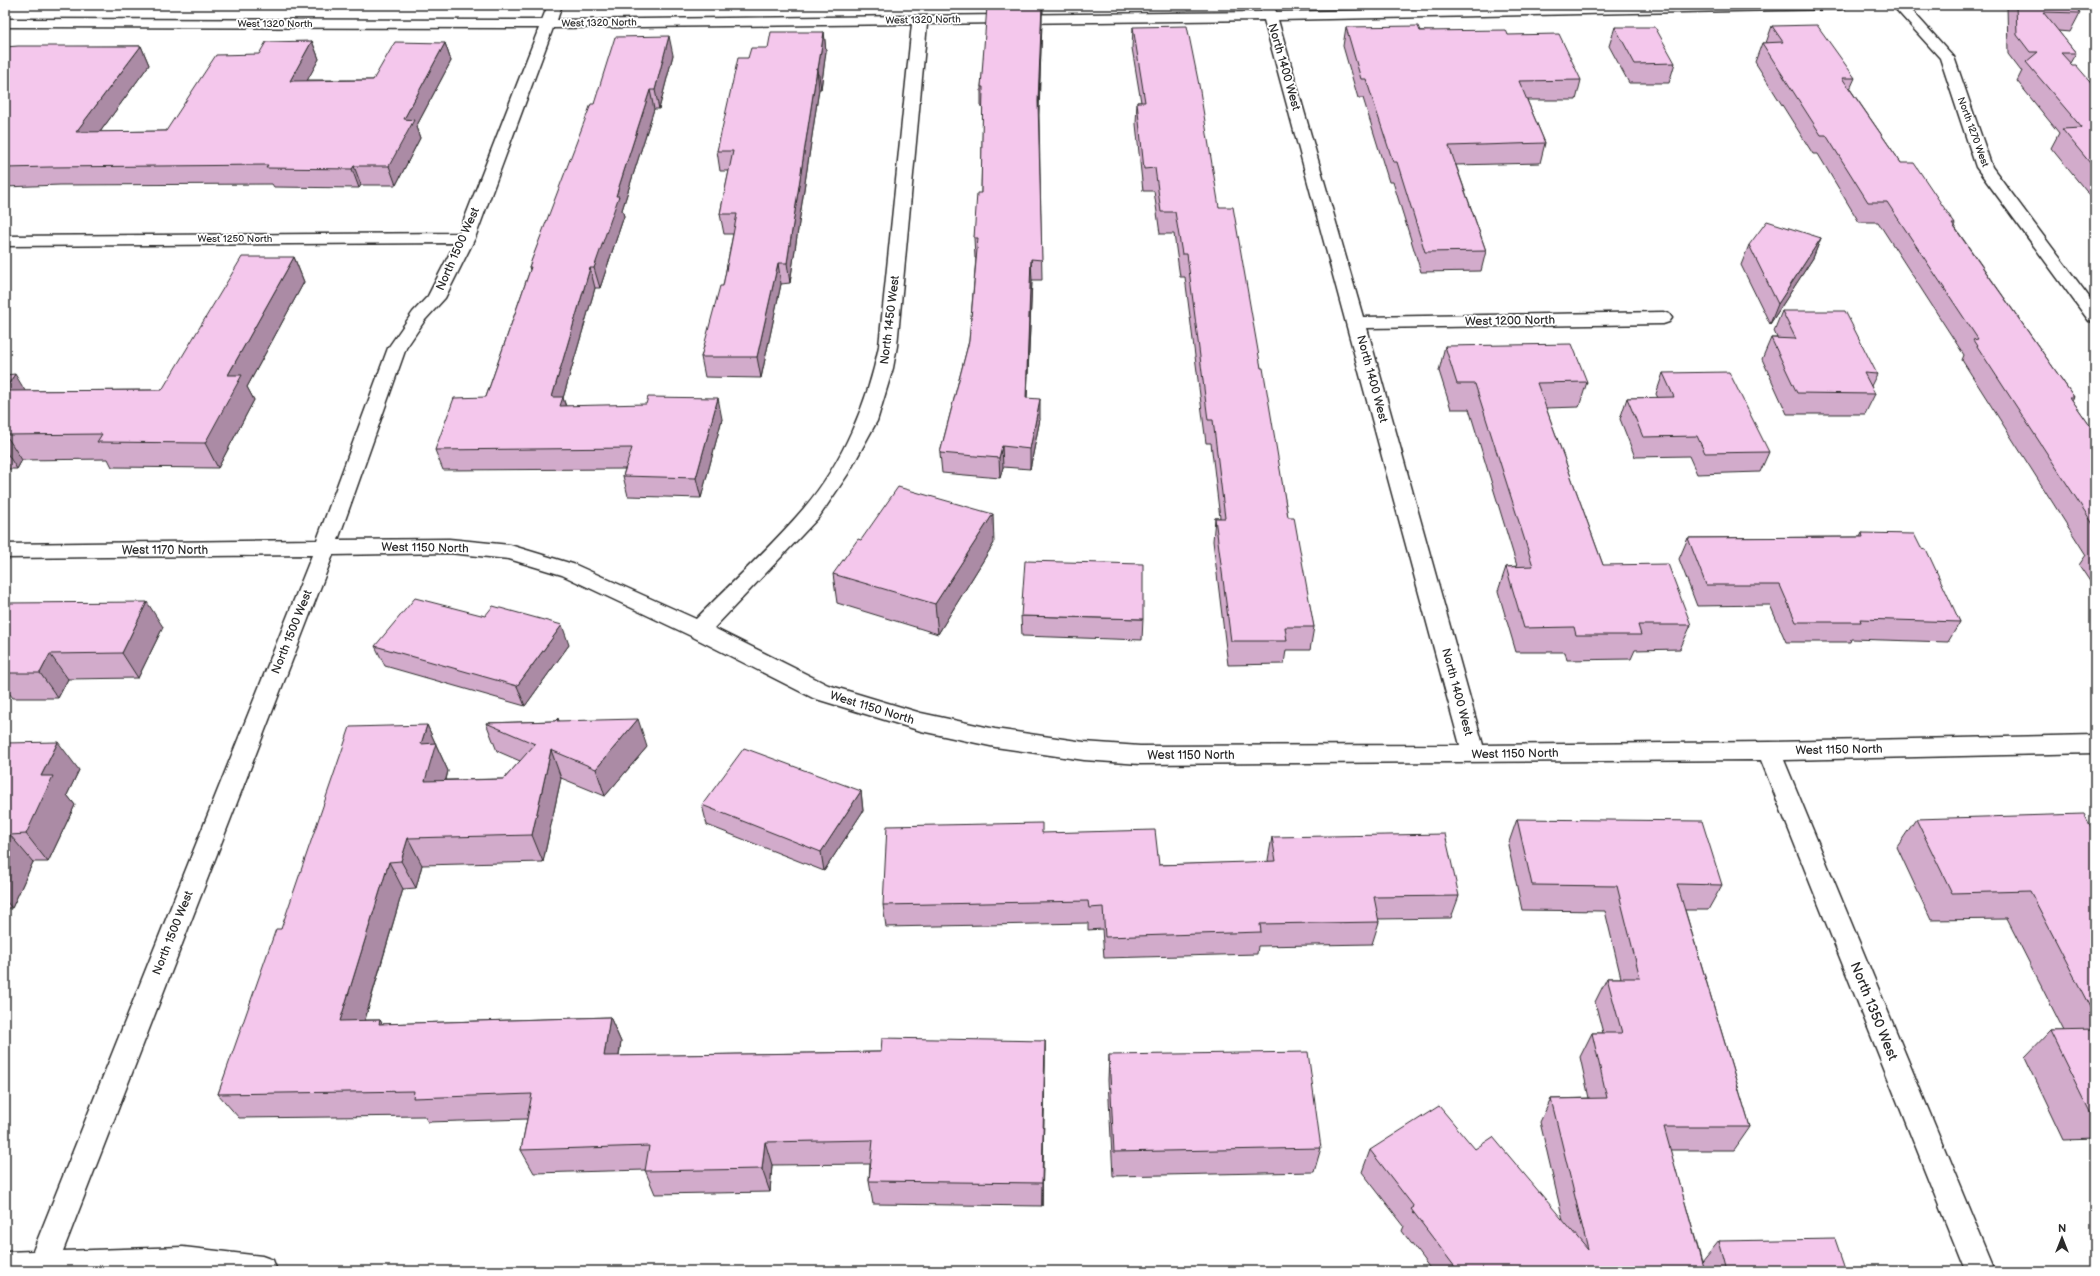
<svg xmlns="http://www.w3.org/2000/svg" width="2100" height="1276" font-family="'Balsamiq Sans',sans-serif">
  <rect width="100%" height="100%" fill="#fff"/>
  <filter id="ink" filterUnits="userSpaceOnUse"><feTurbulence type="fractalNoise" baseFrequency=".025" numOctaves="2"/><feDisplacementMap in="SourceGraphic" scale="8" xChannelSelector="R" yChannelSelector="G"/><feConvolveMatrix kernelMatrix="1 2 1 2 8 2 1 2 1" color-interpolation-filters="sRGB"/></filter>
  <g filter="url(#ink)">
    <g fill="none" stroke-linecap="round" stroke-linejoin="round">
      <defs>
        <g id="minor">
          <path d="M 548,5 L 562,5 L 557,20 L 1262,12 L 1260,5 L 1274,5 L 1276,12 L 1619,5 L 1847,5 L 1845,8 L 1840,9 L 1278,20 L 1363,317 L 1663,312 L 1669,314 L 1672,318 L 1669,322 L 1663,324 L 1367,328 L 1483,745 L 1769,742 L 2095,735 L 2095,753 L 1784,760 L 1995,1271 L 1965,1271 L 1761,760 L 1140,764 L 1084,760 L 995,747 L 921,731 L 813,698 L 691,636 L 562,575 L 509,559 L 449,553 L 333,555 L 63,1251 L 183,1247 L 262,1256 L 273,1260 L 277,1271 L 5,1271 L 5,1252 L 33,1251 L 312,555 L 5,558 L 5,544 L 317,540 L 388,348 L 413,312 L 428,296 L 455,243 L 5,246 L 5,236 L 459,233 L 539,28 L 5,27 L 5,19 L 542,20 ZM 1264,20 L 1460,745 L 1140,746 L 1084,742 L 995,729 L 921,713 L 828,685 L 714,628 L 819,517 L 848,474 L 877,421 L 893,368 L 897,346 L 927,24 ZM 912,24 L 879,346 C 868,402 842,464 804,508 C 771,547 732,582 696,619 L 576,565 L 510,545 L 449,539 L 338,540 L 406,348 L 425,320 L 445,298 L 475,238 L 553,28 Z"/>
          <polygon points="1892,5 1907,5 1954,57 1992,167 2095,305 2095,322 2089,321 1976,167 1940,58"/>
        </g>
      </defs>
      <use href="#minor" stroke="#2b2b2b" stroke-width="3"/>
      <use href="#minor" fill="#fff" fill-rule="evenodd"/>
    </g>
    <g fill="#d2abcb" stroke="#2b2b2b">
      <polygon points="989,5 1043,5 1043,13 1042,13 1039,115 1042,280 1032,280 1027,398 1040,419 1030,469 1003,467 1000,478 942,473 940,453 969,341 976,258 975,258 974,238 981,193 983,107 981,107 981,87"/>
      <polygon points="2007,5 2072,5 2080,13 2070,32 2058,31 2076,53 2070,63 2095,87 2095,202 2051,148 2059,133 2017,81 2022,71 2021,71 2008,54"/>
      <polygon points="1772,26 1855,78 1850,89 1901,163 1955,224 1954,226 2074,397 2072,400 2095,433 2095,589 2079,565 2086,555 1962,360 1964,355 1878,222 1859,222 1818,154 1813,154 1755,62 1762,43 1766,43"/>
      <polygon points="1133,27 1219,207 1261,368 1288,517 1314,627 1310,650 1286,650 1284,664 1228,665 1213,541 1215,518 1220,518 1211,443 1206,443 1185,277 1180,277 1174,234 1160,234 1154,191 1143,191 1136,124 1137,102 1141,102 1132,48"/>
      <polygon points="1346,27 1508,35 1581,80 1576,100 1527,100 1545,143 1540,163 1456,165 1486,251 1481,271 1421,272 1393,182 1389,182 1363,98 1358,98 1343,46"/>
      <polygon points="1615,27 1675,63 1669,83 1629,83 1609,46"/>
      <polygon points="824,32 826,51 821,89 819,89 790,283 781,284 761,378 705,377 701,357 723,286 733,234 724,234 720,214 729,171 720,171 717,151 748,58 768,48"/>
      <polygon points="312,41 319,59 307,80 373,80 445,43 451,61 416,127 420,138 396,185 361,185 359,188 274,187 272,184 60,185 5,187 5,47 141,46 149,65 100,132 166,131 259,54"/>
      <polygon points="673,55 659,109 654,109 622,210 624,216 600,288 595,288 563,398 566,406 722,419 701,498 628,496 623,476 625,469 443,470 435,450 486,397 530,270 529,267 594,104"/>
      <polygon points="1821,238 1813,258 1770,324 1741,265 1749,245"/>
      <polygon points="294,257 304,282 247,387 254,400 218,468 112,467 108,459 22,460 17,469 5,469 5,375 25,391 162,390"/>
      <polygon points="1782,311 1877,374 1871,386 1875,394 1865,414 1787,414 1762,359 1771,338 1777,338 1774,331"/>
      <polygon points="1445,346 1587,382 1579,407 1546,408 1603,565 1691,625 1680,649 1635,650 1631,659 1567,660 1565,652 1516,652 1498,591 1506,567 1517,566 1469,409 1451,409 1439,371"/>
      <polygon points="1663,373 1769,452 1760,472 1697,474 1689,456 1635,457 1620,419 1627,398 1658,398 1656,394"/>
      <polygon points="1862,533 1921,548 1960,622 1948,642 1851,639 1850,642 1786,642 1770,605 1697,606 1679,559 1688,538 1860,537"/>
      <polygon points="994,543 938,634 837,603 833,574"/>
      <polygon points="5,603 163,627 138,678 68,679 58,698 13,698 5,688"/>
      <polygon points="1021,616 1143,619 1142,640 1022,636"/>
      <polygon points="569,645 525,706 385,666 375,646"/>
      <polygon points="558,718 559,721 647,747 605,796 561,778 543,862 422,865 416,888 403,889 365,1020 380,1020 382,1024 610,1017 621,1042 619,1056 881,1052 1045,1041 1045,1066 1042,1206 873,1204 869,1181 870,1164 772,1165 770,1192 655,1194 645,1170 534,1173 521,1150 527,1119 428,1122 424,1116 239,1118 218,1094 281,929 427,725 448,771 446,780 504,779 520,761 497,751 486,723 555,721"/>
      <polygon points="5,743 79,770 67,795 75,805 48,862 33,862 12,908 5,908"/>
      <polygon points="861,791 863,811 824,871 707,825 702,805"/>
      <polygon points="1517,819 1722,885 1708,910 1685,910 1750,1127 1734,1150 1670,1150 1702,1262 1719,1241 1846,1271 1432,1271 1402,1231 1404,1226 1362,1172 1370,1150 1475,1149 1563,1220 1540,1122 1551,1099 1589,1098 1580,1057 1592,1033 1603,1033 1595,1002 1607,978 1621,978 1605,911 1522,910 1508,845"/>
      <polygon points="1916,819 2095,834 2095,1138 2064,1139 2025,1057 2050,1031 2064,1031 2007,919 1931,920 1897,847"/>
      <polygon points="1042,833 1159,865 1269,862 1268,860 1272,837 1459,896 1451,918 1378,919 1379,922 1372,944 1258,946 1257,954 1104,958 1102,929 1088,930 1088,923 886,927 883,905"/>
      <polygon points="1109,1055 1321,1148 1314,1172 1113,1176 1108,1080"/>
    </g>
    <g fill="#ab8ba5" stroke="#2b2b2b">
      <polygon points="1042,5 1042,24 1038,120 1038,101"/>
      <polygon points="824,32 826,51 821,89 818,69"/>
      <polygon points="669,36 673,55 659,109 655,90"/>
      <polygon points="312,41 319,59 297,99 290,81"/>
      <polygon points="445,43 451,61 416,127 420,138 396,185 389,166 404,119"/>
      <polygon points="141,46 149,65 86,151 76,132"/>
      <polygon points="817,69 819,89 790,283 787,263"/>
      <polygon points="650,90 654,109 622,210 624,216 600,288 594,268 616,196"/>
      <polygon points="354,166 361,185 359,188 352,169"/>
      <polygon points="1821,238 1813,258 1770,324 1778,304"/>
      <polygon points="294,257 304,282 247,387 254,400 218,468 205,443 228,375"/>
      <polygon points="1031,259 1032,280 1026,418 1026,398"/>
      <polygon points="778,263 781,284 761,378 757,357"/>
      <polygon points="590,268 595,288 563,398 569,417 552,397"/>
      <polygon points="15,374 30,399 5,394 5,389"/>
      <polygon points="718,398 722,419 701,498 696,478"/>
      <polygon points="1040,399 1040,419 1030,469 1030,449"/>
      <polygon points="6,435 22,460 17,469 5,450 5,437"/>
      <polygon points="1002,446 1003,467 1000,478 999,458"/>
      <polygon points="993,514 994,543 938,634 935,604"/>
      <polygon points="147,602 163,627 138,678 122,653"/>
      <polygon points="562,625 569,645 525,706 517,686"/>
      <polygon points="50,654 68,679 58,698 40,673"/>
      <polygon points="638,719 647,747 605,796 596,769"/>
      <polygon points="427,725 448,771 438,809 425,781 421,744"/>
      <polygon points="58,742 79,770 67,795 75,805 48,862 26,834 41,776"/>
      <polygon points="551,750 561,778 543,862 532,835"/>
      <polygon points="861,791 863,811 824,871 821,852"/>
      <polygon points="10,835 33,862 12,908 5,900 5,845"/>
      <polygon points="408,838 422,865 416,888 401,861"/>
      <polygon points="389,862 403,889 357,1046 340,1021"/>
      <polygon points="610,1017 621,1042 615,1081 604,1056"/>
      <polygon points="380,1020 396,1045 379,1024"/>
      <polygon points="1045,1041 1045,1066 1042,1206 1042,1183"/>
      <polygon points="765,1142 772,1165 770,1192 762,1169"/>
    </g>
    <g fill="#f4c7ec" stroke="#2b2b2b">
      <polygon points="1042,5 1038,101 1042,260 1031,259 1026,398 1040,399 1030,449 1002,446 999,458 940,453 969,341 978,238 974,238 977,193 981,193 983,87 981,87 987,6"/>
      <polygon points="2016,5 2072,5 2080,13 2043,12 2076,53 2061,53 2072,65 2076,65 2095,87 2095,169 2062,129 2082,128 2026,62 2038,52 2030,52 2017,35"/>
      <polygon points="1817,25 1855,78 1842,78 1901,163 1914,163 1955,224 1952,224 2074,397 2070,397 2095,433 2095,527 1973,340 1978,339 1887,202 1868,202 1826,135 1821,135 1762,43 1783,42 1772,26"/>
      <polygon points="1187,26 1199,85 1219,207 1233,207 1261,368 1263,368 1288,517 1294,517 1314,627 1285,627 1287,641 1231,641 1215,518 1225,518 1213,420 1208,420 1187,254 1182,254 1175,212 1161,212 1155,168 1144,169 1137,102 1145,102 1133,27"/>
      <polygon points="1418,26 1420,31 1506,30 1508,35 1559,34 1581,80 1519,81 1545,143 1449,146 1486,251 1425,252 1397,162 1393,162 1366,79 1361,79 1346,27"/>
      <polygon points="1615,27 1655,27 1675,63 1635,64"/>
      <polygon points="771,32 824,32 818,69 817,69 787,263 778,263 757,357 701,357 720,286 723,286 737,214 720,214 733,151 717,151 738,58 748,58 751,48 768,48"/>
      <polygon points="669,36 655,90 650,90 616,196 619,196 594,268 590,268 552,397 563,397 560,406 646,404 648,397 718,398 696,478 623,476 632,448 435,450 454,398 486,397 531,267 529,267 591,104 594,104 615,37"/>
      <polygon points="312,41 290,81 373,80 395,42 445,43 404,119 414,120 389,166 354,166 352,169 266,168 268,165 50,167 5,168 5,47 18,46 141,46 76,132 166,131 216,55 259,54 266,42"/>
      <polygon points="1767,221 1821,238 1778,304 1749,245"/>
      <polygon points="242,257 294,257 228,375 242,375 205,443 97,442 102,434 6,435 5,437 5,391 162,390"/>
      <polygon points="1782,311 1845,311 1877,374 1864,373 1875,394 1797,393 1771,338 1796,339"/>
      <polygon points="1572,344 1587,382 1537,383 1603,565 1668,564 1691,625 1638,625 1641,635 1576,635 1574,627 1524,628 1506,567 1533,566 1475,384 1457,384 1445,346"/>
      <polygon points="1729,372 1769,452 1705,453 1697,436 1643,437 1627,398 1674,397 1663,373"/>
      <polygon points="15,374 5,389 5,375"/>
      <polygon points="898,487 993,514 935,604 833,574 858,539 861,540"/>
      <polygon points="1862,533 1914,534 1921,548 1926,549 1960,622 1860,619 1861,622 1796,622 1780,585 1706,585 1688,538 1863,537"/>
      <polygon points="1025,561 1143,564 1143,619 1021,616"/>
      <polygon points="415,598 485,616 493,606 562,625 517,686 375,646"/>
      <polygon points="147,602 122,653 50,654 40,673 5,673 5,603"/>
      <polygon points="558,718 557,721 638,719 596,769 551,750 532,835 408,838 401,861 389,862 340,1021 380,1020 379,1024 610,1017 604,1056 881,1052 882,1038 1045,1041 1042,1183 869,1181 873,1140 765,1142 762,1169 645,1171 649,1146 521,1150 532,1094 413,1098 414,1091 218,1094 276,929 281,929 350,727 427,725 421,744 436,743 425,781 504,779 535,744 486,723 555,721"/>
      <polygon points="58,742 41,776 53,776 26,834 10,835 5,845 5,743"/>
      <polygon points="744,748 861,791 821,852 702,805"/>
      <polygon points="2084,814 2095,834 2095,1017 2030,891 1952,893 1916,819"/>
      <polygon points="1517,819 1702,821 1722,885 1677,884 1750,1127 1664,1127 1704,1271 1458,1271 1411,1209 1414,1207 1370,1150 1439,1106 1475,1149 1493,1137 1588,1250 1551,1099 1607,1098 1592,1033 1622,1033 1607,978 1640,978 1617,886 1532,885"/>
      <polygon points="1042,823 1042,833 1155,830 1159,865 1276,861 1272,837 1445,834 1459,896 1374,897 1379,922 1260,924 1261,932 1105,937 1103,907 1089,908 1088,901 883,905 887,826"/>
      <polygon points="2095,1030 2095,1114 2091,1114 2050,1031"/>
      <polygon points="1308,1052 1321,1148 1114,1152 1109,1055"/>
      <polygon points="1835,1239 1846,1271 1727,1271 1719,1241"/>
    </g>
  </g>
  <g text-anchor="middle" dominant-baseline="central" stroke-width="3.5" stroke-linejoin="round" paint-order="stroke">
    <g font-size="10" fill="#2b2b2b" stroke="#fff">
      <text transform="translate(923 20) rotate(-1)">West 1320 North</text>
      <text transform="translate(599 23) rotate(-1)">West 1320 North</text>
      <text x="275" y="24">West 1320 North</text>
      <text transform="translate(1973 132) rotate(70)">North 1270 West</text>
      <text x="235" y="239">West 1250 North</text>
    </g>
    <g font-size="12" fill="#2b2b2b" stroke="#fff">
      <text transform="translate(1284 67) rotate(74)">North 1400 West</text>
      <text transform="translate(458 249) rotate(-66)">North 1500 West</text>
      <text transform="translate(890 320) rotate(-83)">North 1450 West</text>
      <text transform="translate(1510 321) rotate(-1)">West 1200 North</text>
      <text transform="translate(1372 379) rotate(75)">North 1400 West</text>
      <text transform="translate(425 548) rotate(1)">West 1150 North</text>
      <text x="165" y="550">West 1170 North</text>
      <text transform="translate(292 632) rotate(-68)">North 1500 West</text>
      <text transform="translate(1457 692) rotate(75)">North 1400 West</text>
      <text transform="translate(872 708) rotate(17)">West 1150 North</text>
      <text transform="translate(1839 750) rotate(-1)">West 1150 North</text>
      <text transform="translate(1515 754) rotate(-1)">West 1150 North</text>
      <text x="1191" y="755">West 1150 North</text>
      <text transform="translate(173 933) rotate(-68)">North 1500 West</text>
    </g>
    <g font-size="14" fill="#2b2b2b" stroke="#fff">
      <text transform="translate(1874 1011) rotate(68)">North 1350 West</text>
    </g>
  </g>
  <rect width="2100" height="1276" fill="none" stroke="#fff" stroke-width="20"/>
  <rect x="10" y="10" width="2080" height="1256" fill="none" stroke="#2b2b2b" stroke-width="1.5" filter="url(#ink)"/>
  <g transform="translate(2062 1238)" stroke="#ffffff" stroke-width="3" paint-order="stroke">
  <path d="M0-3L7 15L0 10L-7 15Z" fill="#2b2b2b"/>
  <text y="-6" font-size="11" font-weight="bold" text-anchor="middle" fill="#2b2b2b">N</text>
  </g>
</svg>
